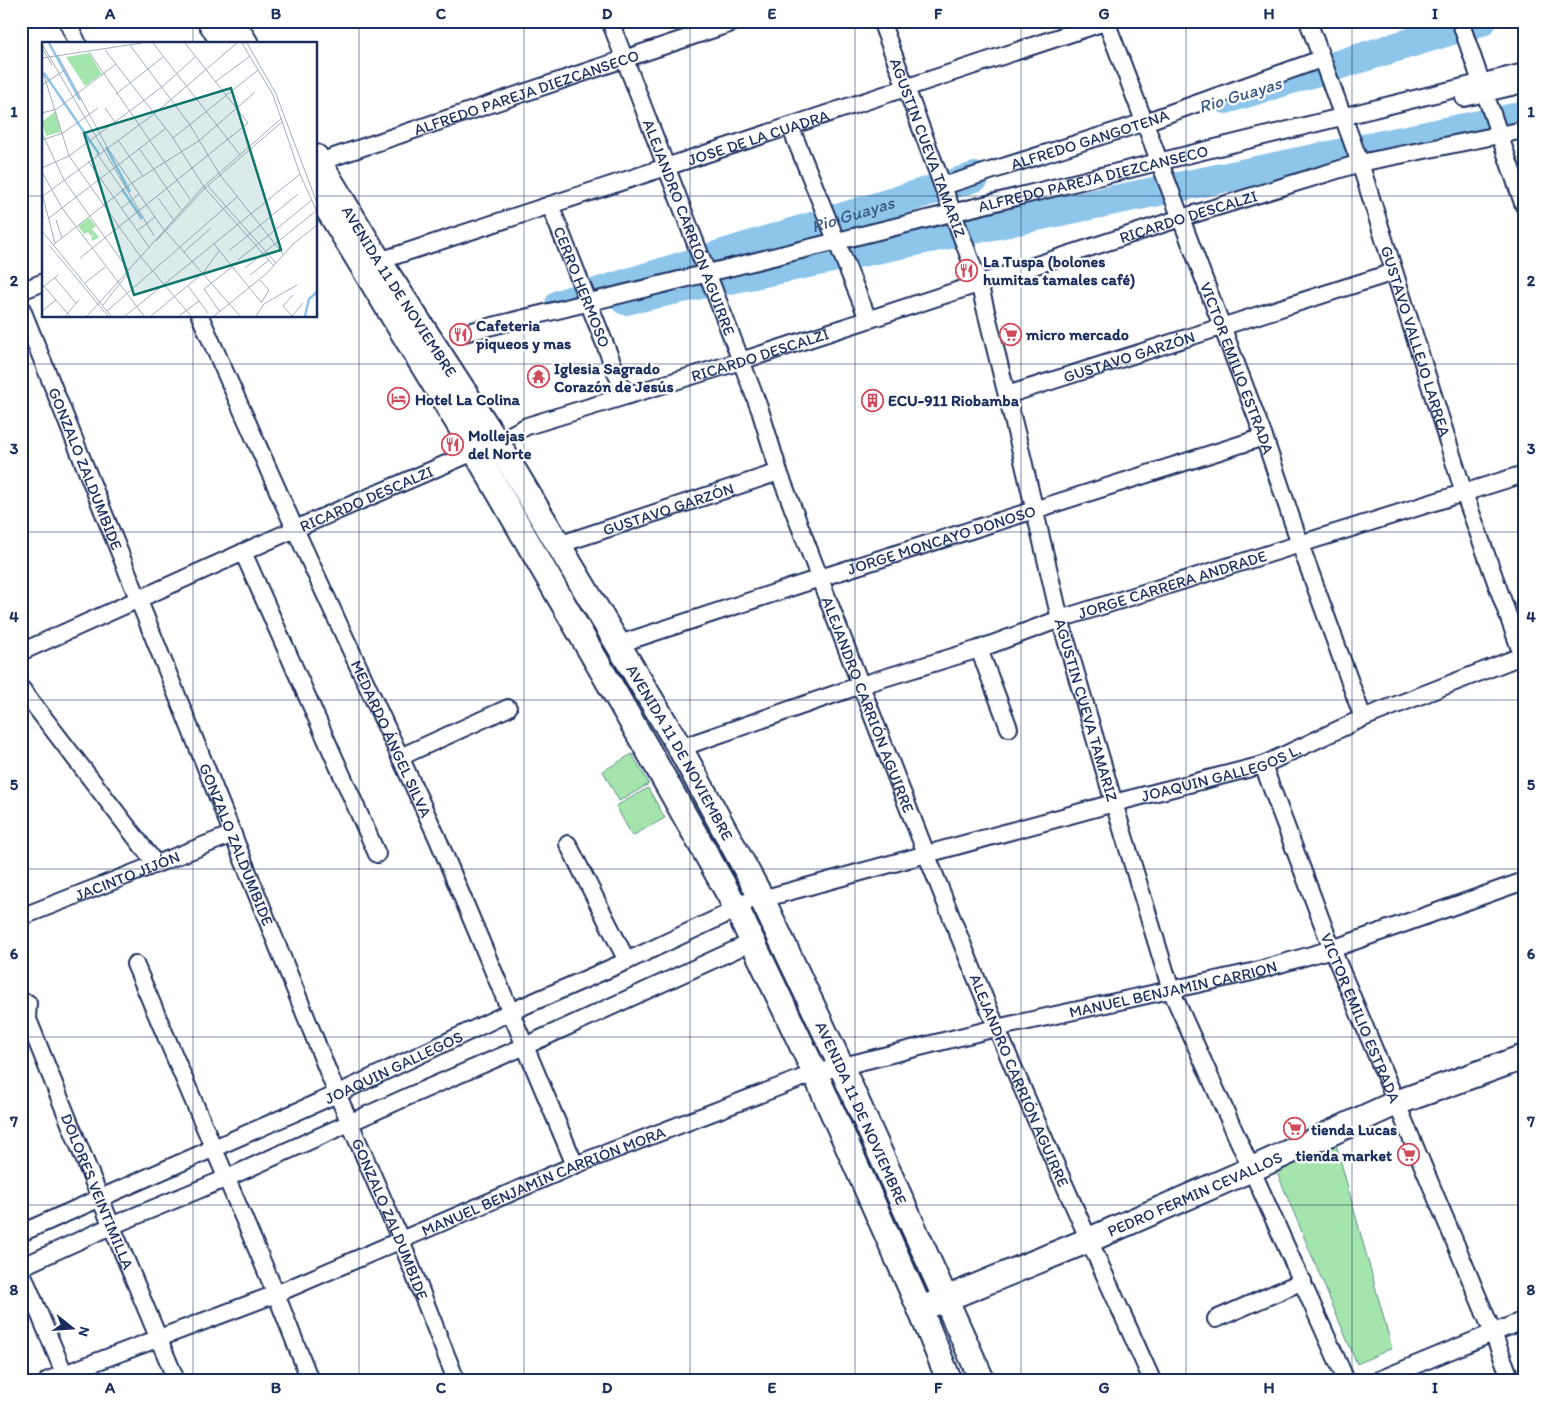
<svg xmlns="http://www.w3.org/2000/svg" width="1545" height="1401" font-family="Itim,sans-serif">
  <rect width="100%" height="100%" fill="#fff"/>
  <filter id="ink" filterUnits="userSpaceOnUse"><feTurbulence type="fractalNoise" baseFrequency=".02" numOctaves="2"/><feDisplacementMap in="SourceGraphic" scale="10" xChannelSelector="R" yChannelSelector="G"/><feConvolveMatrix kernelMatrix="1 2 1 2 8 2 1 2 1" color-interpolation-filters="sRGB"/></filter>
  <g filter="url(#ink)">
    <g fill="#a4e5ae" stroke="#608a86">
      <polygon points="632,754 649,784 619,801 603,771"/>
      <polygon points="648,788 665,818 632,836 616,806"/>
      <polygon points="1336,1144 1392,1348 1357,1364 1276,1170"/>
    </g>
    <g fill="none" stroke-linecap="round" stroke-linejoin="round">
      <g stroke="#8dc5eb" stroke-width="30">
        <polyline points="1226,99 1482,21"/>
        <polyline points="720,281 1524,116"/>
        <polyline points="625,300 701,284"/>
        <path id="s1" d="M 560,304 L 975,177"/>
      </g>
      <defs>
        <g id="street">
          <polyline points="67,21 78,44"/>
          <path id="s2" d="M 610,21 L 760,410 L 779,472 C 849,654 918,838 993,1019 C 1043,1140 1098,1260 1152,1380"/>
          <path id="s3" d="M 881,21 L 979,283 L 1022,456 L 1060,619 L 1114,803 L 1171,990 L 1346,1380"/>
          <path id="s4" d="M 1106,21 L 1264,437 L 1300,544 L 1363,718"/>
          <path id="s5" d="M 1308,21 L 1360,163 L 1464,493 L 1524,660"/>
          <polyline points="1460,21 1524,206"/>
          <polyline points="1464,98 1524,84"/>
          <polyline points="790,126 868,319"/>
          <path id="s6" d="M 316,163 L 624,59 L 738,21"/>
          <path id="s7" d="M 943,186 L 1145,122 L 1321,59"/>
          <path id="s8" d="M 550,205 L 625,395"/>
          <path id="s9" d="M 379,261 C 622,181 866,103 1108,21"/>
          <polyline points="21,291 44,282"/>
          <path id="s10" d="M 21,307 L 333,1084 L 401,1241 L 456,1380"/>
          <path id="s11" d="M 200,316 L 295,529 L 437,837 L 575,1165"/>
          <path id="s12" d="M 460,334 L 1524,72"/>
          <path id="s13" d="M 1007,395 L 1394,272"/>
          <path id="s14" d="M 558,545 L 779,472"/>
          <polyline points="243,552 377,854"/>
          <path id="s15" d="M 619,644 L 820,578 L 1264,437"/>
          <polyline points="979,649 1009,728"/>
          <path id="s16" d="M 21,652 L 295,529 L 497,442 L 527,426 L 741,361 L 1181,218 L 1360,163 L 1524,130"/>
          <polyline points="21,688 156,864"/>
          <path id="s17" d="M 680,748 L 861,685 L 979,649 L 1060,619 L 1524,474"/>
          <polyline points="400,757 508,708"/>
          <path id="s18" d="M 1263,765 L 1332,949 L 1493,1333 L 1511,1380"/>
          <polyline points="568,844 627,961"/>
          <path id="s19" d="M 21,917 L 233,834"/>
          <polyline points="135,964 276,1294 310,1380"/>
          <path id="s20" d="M 28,1003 L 27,1017 L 100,1198 L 176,1380"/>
          <path id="s21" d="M 21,1233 L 337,1094 L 510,1012 L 627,961 L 737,909 C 747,902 750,898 762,899 L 1114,803 L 1263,765 L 1363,718 L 1524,655"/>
          <polyline points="21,1267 111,1226 227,1178 407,1097 525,1046 752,942"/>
          <polyline points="21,1270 67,1380"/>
          <polyline points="1216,1319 1303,1281"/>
          <path id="s22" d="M 48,1380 L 276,1294 L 575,1165 L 815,1073 L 996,1028 L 1252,972 L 1332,949 L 1524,881"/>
          <polyline points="1379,1380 1524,1320"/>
        </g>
        <g id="secondary">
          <polyline points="210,21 224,44"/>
          <polyline points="232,21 246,44"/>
          <path id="s23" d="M 316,157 L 379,261 L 497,442 L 680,748 L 762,899 L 841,1066 L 982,1380"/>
          <polyline points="316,190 475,451 653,759 737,909 815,1073 920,1309 949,1380"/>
          <path id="s24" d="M 933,1304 L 1089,1240 L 1252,1169 L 1396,1103 L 1524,1057"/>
        </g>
      </defs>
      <use href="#street" stroke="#1b2f5e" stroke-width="20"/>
      <use href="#secondary" stroke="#1b2f5e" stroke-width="28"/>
      <use href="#street" stroke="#fff" stroke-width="16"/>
      <use href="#secondary" stroke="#fff" stroke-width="24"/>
    </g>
  </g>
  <path fill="none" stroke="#1b2f5e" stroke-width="1" stroke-opacity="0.55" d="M 193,21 L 193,44M 359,21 L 359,1380M 524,21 L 524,1380M 690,21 L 690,1380M 855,21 L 855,1380M 1021,21 L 1021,1380M 1186,21 L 1186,1380M 1352,21 L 1352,1380M 21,196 L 44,196M 316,196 L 1524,196M 193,316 L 193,1380M 21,364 L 1524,364M 21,532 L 1524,532M 21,700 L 1524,700M 21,869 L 1524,869M 21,1037 L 1524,1037M 21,1205 L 1524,1205"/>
  <defs>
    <symbol id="restaurant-ring" viewBox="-11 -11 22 22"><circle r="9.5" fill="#fff" stroke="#d1495b" stroke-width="1.5"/><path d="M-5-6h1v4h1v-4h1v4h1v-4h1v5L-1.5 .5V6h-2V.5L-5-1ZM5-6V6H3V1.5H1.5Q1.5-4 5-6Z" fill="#d1495b"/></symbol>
    <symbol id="supermarket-ring" viewBox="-11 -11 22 22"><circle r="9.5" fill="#fff" stroke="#d1495b" stroke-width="1.5"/><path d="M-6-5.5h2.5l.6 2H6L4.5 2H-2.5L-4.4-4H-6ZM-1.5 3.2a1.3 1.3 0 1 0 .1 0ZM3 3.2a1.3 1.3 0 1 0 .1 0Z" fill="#d1495b"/></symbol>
    <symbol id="temple-ring" viewBox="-11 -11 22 22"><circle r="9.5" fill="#fff" stroke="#d1495b" stroke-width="1.5"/><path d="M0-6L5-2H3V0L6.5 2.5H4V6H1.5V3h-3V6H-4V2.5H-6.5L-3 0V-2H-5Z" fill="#d1495b"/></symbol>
    <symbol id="hotel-ring" viewBox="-11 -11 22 22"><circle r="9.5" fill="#fff" stroke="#d1495b" stroke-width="1.5"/><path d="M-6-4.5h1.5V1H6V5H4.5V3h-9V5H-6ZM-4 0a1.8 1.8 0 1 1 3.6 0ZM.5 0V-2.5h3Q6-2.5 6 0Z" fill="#d1495b"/></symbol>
    <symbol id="building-ring" viewBox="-11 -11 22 22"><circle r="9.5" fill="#fff" stroke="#d1495b" stroke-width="1.5"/><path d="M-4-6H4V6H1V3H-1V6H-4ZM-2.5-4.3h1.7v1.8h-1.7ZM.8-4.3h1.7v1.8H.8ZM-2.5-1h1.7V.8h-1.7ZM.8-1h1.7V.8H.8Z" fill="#d1495b"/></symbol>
  </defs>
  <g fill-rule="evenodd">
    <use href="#restaurant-ring" x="954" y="258" width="25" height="25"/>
    <use href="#restaurant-ring" x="448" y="322" width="25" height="25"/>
    <use href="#supermarket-ring" x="998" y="322" width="25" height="25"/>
    <use href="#temple-ring" x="526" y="364" width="25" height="25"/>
    <use href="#hotel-ring" x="386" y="386" width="25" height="25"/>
    <use href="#building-ring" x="860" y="388" width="25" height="25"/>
    <use href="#restaurant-ring" x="440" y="432" width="25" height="25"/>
    <use href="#supermarket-ring" x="1282" y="1116" width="25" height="25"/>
    <use href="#supermarket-ring" x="1396" y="1142" width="25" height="25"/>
  </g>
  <g text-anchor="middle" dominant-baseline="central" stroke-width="4.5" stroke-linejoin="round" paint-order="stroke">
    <g font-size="16" fill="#1b2f5e" stroke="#fff">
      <text stroke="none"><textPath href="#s6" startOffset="222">ALFREDO PAREJA DIEZCANSECO</textPath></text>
      <text stroke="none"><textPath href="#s9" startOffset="399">JOSE DE LA CUADRA</textPath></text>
      <text stroke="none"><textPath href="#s7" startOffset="154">ALFREDO GANGOTENA</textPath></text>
      <text stroke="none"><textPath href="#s3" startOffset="135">AGUSTIN CUEVA TAMARIZ</textPath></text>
      <text stroke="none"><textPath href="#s12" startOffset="652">ALFREDO PAREJA DIEZCANSECO</textPath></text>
      <text stroke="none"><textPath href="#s16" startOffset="1248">RICARDO DESCALZI</textPath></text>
      <text stroke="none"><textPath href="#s2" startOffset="221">ALEJANDRO CARRIÓN AGUIRRE</textPath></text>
      <text stroke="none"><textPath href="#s8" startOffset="88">CERRO HERMOSO</textPath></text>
      <text stroke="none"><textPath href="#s23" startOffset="158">AVENIDA 11 DE NOVIEMBRE</textPath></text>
      <text stroke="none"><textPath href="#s5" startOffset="338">GUSTAVO VALLEJO LARREA</textPath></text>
      <text stroke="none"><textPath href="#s16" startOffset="798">RICARDO DESCALZI</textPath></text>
      <text stroke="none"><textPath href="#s13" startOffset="128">GUSTAVO GARZÓN</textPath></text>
      <text stroke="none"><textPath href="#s4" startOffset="371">VICTOR EMILIO ESTRADA</textPath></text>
      <text stroke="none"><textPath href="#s10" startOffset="174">GONZALO ZALDUMBIDE</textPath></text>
      <text stroke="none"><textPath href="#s16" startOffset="378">RICARDO DESCALZI</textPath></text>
      <text stroke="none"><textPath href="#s14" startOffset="116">GUSTAVO GARZÓN</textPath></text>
      <text stroke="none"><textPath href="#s15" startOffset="339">JORGE MONCAYO DONOSO</textPath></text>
      <text stroke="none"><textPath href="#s17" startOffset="519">JORGE CARRERA ANDRADE</textPath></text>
      <text stroke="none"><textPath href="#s2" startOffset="731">ALEJANDRO CARRIÓN AGUIRRE</textPath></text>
      <text stroke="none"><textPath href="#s3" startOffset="720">AGUSTIN CUEVA TAMARIZ</textPath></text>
      <text stroke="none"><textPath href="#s11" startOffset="464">MEDARDO ÁNGEL SILVA</textPath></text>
      <text stroke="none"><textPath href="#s23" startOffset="698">AVENIDA 11 DE NOVIEMBRE</textPath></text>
      <text stroke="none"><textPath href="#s21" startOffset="1290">JOAQUIN GALLEGOS L.</textPath></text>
      <text stroke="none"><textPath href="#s10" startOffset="579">GONZALO ZALDUMBIDE</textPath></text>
      <text stroke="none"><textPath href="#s19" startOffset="114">JACINTO JIJÓN</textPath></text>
      <text stroke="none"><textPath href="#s22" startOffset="1194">MANUEL BENJAMIN CARRION</textPath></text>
      <text stroke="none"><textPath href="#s18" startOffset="271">VICTOR EMILIO ESTRADA</textPath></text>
      <text stroke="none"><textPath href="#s21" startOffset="408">JOAQUIN GALLEGOS</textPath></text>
      <text stroke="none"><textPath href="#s2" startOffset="1136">ALEJANDRO CARRIÓN AGUIRRE</textPath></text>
      <text stroke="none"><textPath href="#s23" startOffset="1102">AVENIDA 11 DE NOVIEMBRE</textPath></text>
      <text stroke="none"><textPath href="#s22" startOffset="534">MANUEL BENJAMÍN CARRIÓN MORA</textPath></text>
      <text stroke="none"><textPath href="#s20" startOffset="202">DOLORES VEINTIMILLA</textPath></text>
      <text stroke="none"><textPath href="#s24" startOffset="284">PEDRO FERMIN CEVALLOS</textPath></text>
      <text stroke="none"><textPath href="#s10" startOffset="984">GONZALO ZALDUMBIDE</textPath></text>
    </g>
    <g font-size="16" font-weight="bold" fill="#1b2f5e" stroke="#fff" text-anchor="start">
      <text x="983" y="261">La Tuspa (bolones<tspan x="983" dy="18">humitas tamales café)</tspan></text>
      <text x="476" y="325">Cafeteria<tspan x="476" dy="18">piqueos y mas</tspan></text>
      <text x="1026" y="334">micro mercado</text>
      <text x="554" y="368">Iglesia Sagrado<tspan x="554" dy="18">Corazón de Jesús</tspan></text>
      <text x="415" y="399">Hotel La Colina</text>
      <text x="888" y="400">ECU-911 Riobamba</text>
      <text x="468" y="435">Mollejas<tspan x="468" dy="18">del Norte</tspan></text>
      <text x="1311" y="1129">tienda Lucas</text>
      <text x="1392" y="1155" text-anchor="end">tienda market</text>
    </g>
    <g font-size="18" font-style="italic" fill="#3d5c88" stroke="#fff">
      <text transform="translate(1240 95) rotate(-17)">Rio Guayas</text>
      <text stroke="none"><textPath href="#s1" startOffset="306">Rio Guayas</textPath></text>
    </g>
  </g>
  <g transform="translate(42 42)">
    <rect width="275" height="275" fill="#fff"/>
    <path d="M 47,11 L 60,32 L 43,44 L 24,15 ZM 14,69 L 19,90 L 4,94 L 0,80 ZM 47,176 L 54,184 L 50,187 L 57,195 L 51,199 L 49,196 L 52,193 L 49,194 L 46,190 L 42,192 L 36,184 Z" fill="#a4e5ae"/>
    <path fill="none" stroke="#8dc5eb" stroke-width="2.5" d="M 7,1 L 38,58M 2,31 L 57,112M 64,105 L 88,150M 80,147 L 100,177M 263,274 L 267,257 L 275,250"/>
    <path fill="none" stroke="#a4acbf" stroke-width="1" d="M 111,1 L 198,113M 200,1 L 231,53 L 258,132 L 275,170M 205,1 L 234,52 L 275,161M 0,2 L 112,194M 88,3 L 148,83 L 178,133 L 241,212M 0,6 L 10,23M 63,8 L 131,96 L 162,145 L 232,224M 47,10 L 148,157M 16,14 L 65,105 L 119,184 L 198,274M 0,16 L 100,1M 0,27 L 27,114 L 98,214 L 149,274M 173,40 L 208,14M 0,43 L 23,28M 74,52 L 121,15M 63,66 L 73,80M 0,71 L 15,67 L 74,22M 0,91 L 22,138 L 87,229M 131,96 L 216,28M 0,98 L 21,91 L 56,66M 76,98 L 101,134M 97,106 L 139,167M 55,112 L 81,148M 46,119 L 107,205M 0,126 L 27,114 L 120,45 L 153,15M 0,130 L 20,166 L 102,274M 166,144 L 234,221M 0,151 L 13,201M 1,154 L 112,72 L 195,1M 116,156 L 131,177M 80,166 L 97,152M 7,176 L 123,87M 14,178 L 20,196M 0,189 L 69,274M 95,189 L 113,175M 114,199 L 163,146 L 240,80M 172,202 L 219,260M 7,203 L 66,274M 11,203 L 90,141 L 158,98 L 213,50M 188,208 L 256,152M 142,210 L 169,186M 38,216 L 206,81 L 143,1M 196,218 L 270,158M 203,226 L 274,169M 208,233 L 227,218M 13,236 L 34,261M 218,238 L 227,248 L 219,261M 43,241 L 63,225M 0,242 L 28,274M 146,244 L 166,271M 0,246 L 16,233M 58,260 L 162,144 L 240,76M 61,263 L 87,230M 0,269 L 14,258M 65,269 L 195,155M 178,270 L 162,247 L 190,225M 23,274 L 37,258M 45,274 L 58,260M 83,274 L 258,132M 109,274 L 161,231 L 177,209M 137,274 L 157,259M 172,274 L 224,232 L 251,202 L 275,183M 214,274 L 222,262 L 255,243M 250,274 L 241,264 L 251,253M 250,274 L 261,261"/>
    <path fill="#0f766e" fill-opacity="0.15" stroke="#0f766e" stroke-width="2.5" d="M 189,46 L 239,208 L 92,253 L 42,91 Z"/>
    <rect width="275" height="275" fill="none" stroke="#1b2f5e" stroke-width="2.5"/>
  </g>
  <rect width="1545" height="1401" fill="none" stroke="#fff" stroke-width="55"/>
  <g transform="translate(72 1328) rotate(107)" stroke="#ffffff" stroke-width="4" paint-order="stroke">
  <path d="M0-4L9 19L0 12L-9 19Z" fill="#1b2f5e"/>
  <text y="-8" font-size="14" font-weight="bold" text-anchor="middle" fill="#1b2f5e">N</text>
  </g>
  <rect x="28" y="28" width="1490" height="1346" fill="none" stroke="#1b2f5e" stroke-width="2"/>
  <g font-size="16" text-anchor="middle" font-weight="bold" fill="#1b2f5e">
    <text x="110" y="19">A</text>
    <text x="276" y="19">B</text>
    <text x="441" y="19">C</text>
    <text x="607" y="19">D</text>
    <text x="772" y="19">E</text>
    <text x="938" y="19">F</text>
    <text x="1104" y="19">G</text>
    <text x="1269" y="19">H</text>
    <text x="1435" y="19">I</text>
    <text x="14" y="117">1</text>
    <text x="1531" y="117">1</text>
    <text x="14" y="286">2</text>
    <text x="1531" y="286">2</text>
    <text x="14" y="454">3</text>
    <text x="1531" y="454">3</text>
    <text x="14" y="622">4</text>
    <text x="1531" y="622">4</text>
    <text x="14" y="790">5</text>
    <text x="1531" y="790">5</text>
    <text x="14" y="959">6</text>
    <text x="1531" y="959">6</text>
    <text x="14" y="1127">7</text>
    <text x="1531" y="1127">7</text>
    <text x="14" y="1295">8</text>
    <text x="1531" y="1295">8</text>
    <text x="110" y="1393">A</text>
    <text x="276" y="1393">B</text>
    <text x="441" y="1393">C</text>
    <text x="607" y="1393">D</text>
    <text x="772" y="1393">E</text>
    <text x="938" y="1393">F</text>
    <text x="1104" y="1393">G</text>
    <text x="1269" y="1393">H</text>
    <text x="1435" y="1393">I</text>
  </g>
</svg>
